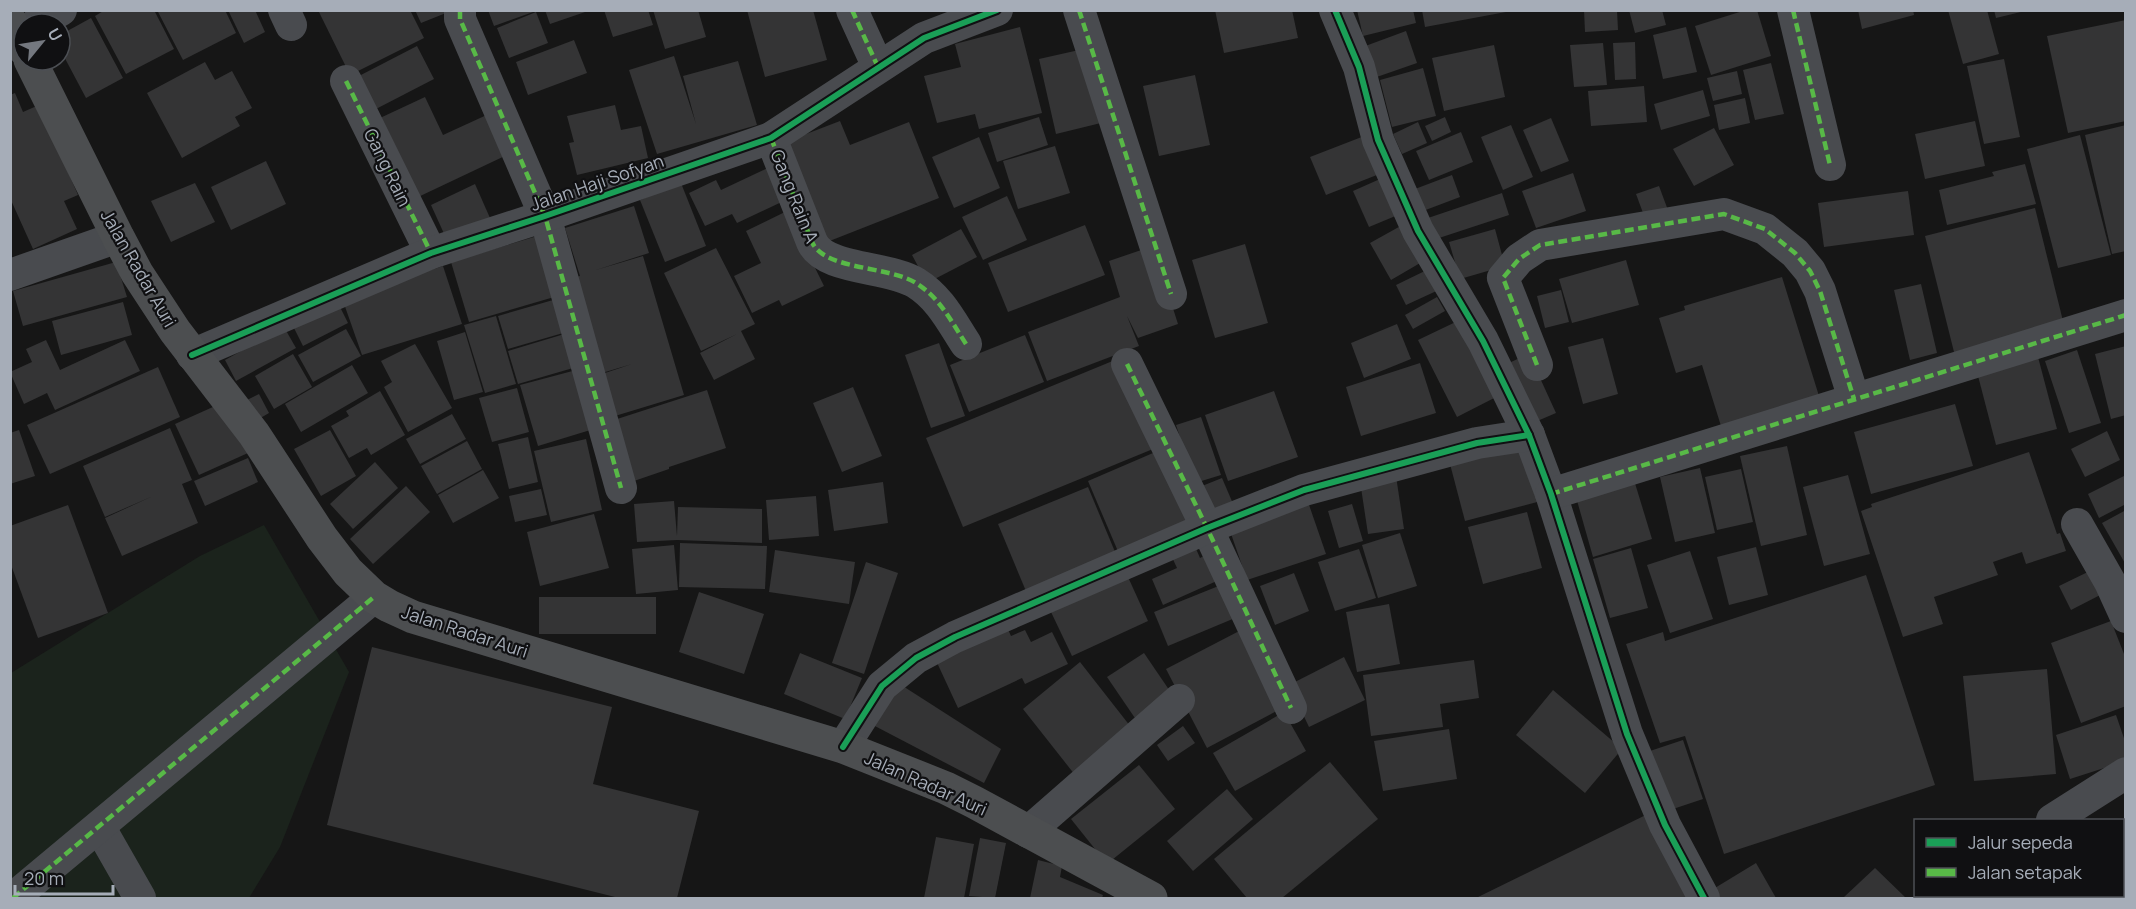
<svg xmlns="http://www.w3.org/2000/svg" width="2136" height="909" font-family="Manrope,sans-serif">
  <rect width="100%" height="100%" fill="#161616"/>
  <polygon fill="#1b231c" points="264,525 349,672 280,847 249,898 11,898 11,673 200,556"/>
  <g fill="#343435">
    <polygon points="105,10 154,10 174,49 126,74 95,16"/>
    <polygon points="157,10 225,10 236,33 183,60"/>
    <polygon points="228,10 255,10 265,32 244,43"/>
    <polygon points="318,10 410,10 424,38 350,75"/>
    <polygon points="415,10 451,10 451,11 421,23"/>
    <polygon points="488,10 533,10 533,12 494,26"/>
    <polygon points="545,10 588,10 588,11 550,24"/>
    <polygon points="604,10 648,10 653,25 613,37"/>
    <polygon points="653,10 698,10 706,37 665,49"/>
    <polygon points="747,10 813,10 827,60 765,77"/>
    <polygon points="1215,10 1292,10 1298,38 1224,53"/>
    <polygon points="1357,10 1413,10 1416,23 1363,36"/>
    <polygon points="1422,10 1506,10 1506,12 1425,27"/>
    <polygon points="1584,10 1617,10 1618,30 1585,32"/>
    <polygon points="1629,10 1662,10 1666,25 1635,33"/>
    <polygon points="1746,10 1757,10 1771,56 1711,75 1695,26"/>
    <polygon points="1858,10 1913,10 1914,15 1862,29"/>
    <polygon points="1948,10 1987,10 1999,54 1963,64"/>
    <polygon points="1994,10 2024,10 2025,11 1996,18"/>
    <polygon points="536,12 548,43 509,58 497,28"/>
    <polygon points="91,18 123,78 86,98 60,49 60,35"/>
    <polygon points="2126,20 2126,121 2068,133 2047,36"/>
    <polygon points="1020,27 1042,113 979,129 975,114 937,123 924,76 961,67 955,44"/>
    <polygon points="1686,27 1697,72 1663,79 1653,35"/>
    <polygon points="1406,31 1417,63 1371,79 1360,48"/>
    <polygon points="574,40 587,73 528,95 516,62"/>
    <polygon points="1635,42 1636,79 1615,80 1613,43"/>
    <polygon points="1603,43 1607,85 1574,87 1570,45"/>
    <polygon points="1494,45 1505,97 1444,111 1432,58"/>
    <polygon points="417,46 434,79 374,110 357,77"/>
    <polygon points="1088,48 1105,122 1056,134 1039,59"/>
    <polygon points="674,56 696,124 683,76 738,61 757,125 657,154 629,70"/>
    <polygon points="2004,59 2020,137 1984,144 1967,66"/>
    <polygon points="205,62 215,80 232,71 252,108 235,117 240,126 182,158 147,93"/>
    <polygon points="1771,63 1784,114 1755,120 1743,70"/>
    <polygon points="1423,68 1436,116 1392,127 1380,80"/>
    <polygon points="1737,71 1742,94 1713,101 1707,78"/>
    <polygon points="1195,75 1210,145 1159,156 1143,86"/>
    <polygon points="1644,86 1647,122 1591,126 1588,91"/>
    <polygon points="1703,90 1710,116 1661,130 1654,104"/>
    <polygon points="15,93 23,112 39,105 78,195 64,201 77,229 33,249 10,198 10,95"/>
    <polygon points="425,97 443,135 491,113 509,154 416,198 380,118"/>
    <polygon points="1745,98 1750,123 1719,130 1714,105"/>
    <polygon points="615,105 621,130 641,126 648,158 577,175 569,143 574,142 567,116"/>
    <polygon points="1039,117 1048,145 997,162 988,133"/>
    <polygon points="1445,117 1451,132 1432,141 1425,126"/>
    <polygon points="1551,118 1569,161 1541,172 1523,130"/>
    <polygon points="840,121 850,145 909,122 939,198 827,242 788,141"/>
    <polygon points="1975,121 1985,166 1925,179 1915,134"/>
    <polygon points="1418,122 1427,143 1402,154 1393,134"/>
    <polygon points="1511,125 1533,177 1503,190 1481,137"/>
    <polygon points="2126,125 2126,251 2112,254 2085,135"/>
    <polygon points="1714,128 1734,165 1694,186 1673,149"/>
    <polygon points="1461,132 1473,162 1429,180 1416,151"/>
    <polygon points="1372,133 1387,171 1326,195 1310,157"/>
    <polygon points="2080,135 2111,255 2058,268 2027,149"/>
    <polygon points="979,137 1000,188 954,208 932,157"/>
    <polygon points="1055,146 1070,193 1018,209 1003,161"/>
    <polygon points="266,161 286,204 231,230 211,187"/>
    <polygon points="2025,164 2036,204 1947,225 1939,190 1994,176 1992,172"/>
    <polygon points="772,166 788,199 737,223 732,214 705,226 689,193 716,180 721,190"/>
    <polygon points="1573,173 1586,211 1536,228 1522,191"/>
    <polygon points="1389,175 1405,212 1369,227 1353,191"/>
    <polygon points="1452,175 1460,197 1423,211 1415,189"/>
    <polygon points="195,183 215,222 171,242 151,201"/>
    <polygon points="681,183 706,246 665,262 640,200"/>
    <polygon points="475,184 490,218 446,238 431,205"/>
    <polygon points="1659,186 1669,213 1646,221 1636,194"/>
    <polygon points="1908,191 1914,235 1824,247 1818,203"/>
    <polygon points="1502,193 1509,215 1436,239 1428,218"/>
    <polygon points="1007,196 1027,240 983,260 962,217"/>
    <polygon points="634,206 649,253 596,270 643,256 684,395 615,416 602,374 632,364 602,373 575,277 580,276 565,228"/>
    <polygon points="2035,208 2065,329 1955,356 1925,236"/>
    <polygon points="787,211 824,286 782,306 779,300 752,313 734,276 761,263 746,231"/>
    <polygon points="1406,223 1427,259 1391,280 1370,243"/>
    <polygon points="1085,225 1105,275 1008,312 988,263"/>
    <polygon points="961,229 977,257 927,283 912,255"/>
    <polygon points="1495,229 1505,266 1460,279 1449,242"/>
    <polygon points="544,234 561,295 469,322 451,262"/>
    <polygon points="1245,244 1268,323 1215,338 1192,260"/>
    <polygon points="1153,246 1178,324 1138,338 1127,316 1139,346 1047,381 1028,332 1120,297 1109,261"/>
    <polygon points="716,248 755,324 741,331 755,359 714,380 700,353 737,334 701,351 664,273"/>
    <polygon points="1626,260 1639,305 1572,323 1559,279"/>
    <polygon points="116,262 127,297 23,326 13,291"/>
    <polygon points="443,266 462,324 362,355 342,298"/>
    <polygon points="1433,267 1443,288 1406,305 1396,285"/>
    <polygon points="1782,277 1819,396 1721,426 1702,365 1676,373 1659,318 1685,310 1684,306"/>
    <polygon points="1921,284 1937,353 1910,360 1894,290"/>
    <polygon points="1561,290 1569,322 1545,328 1537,296"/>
    <polygon points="1437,297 1445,311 1413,329 1405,315"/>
    <polygon points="560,298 570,331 508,349 498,316"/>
    <polygon points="123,302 132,335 61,355 52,321"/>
    <polygon points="338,303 348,323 303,346 293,326"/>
    <polygon points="496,316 516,384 485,393 464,325"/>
    <polygon points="1464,318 1502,394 1457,417 1418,340"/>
    <polygon points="1397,324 1411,359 1364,378 1351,343"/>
    <polygon points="284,327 296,348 236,381 225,360"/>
    <polygon points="346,329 361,356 313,382 298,355"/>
    <polygon points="465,332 483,392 454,400 437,341"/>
    <polygon points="571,332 580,366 518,384 508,351"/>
    <polygon points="1025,335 1044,382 969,412 950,365"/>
    <polygon points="1603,338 1618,394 1583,404 1568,347"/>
    <polygon points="46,340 60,370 125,340 140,371 55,410 47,393 24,404 10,372 32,362 26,349"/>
    <polygon points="939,343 965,416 931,428 905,355"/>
    <polygon points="415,344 452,408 408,432 384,387 392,382 381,361"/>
    <polygon points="2126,346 2126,415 2111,419 2095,354"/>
    <polygon points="2077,350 2101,423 2069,433 2045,361"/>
    <polygon points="293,354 312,387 274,409 255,376"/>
    <polygon points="1529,354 1556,413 1528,425 1502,366"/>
    <polygon points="2038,357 2057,429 1996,445 1977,372"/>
    <polygon points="1115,360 1153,449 963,527 926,438"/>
    <polygon points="1420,363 1436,413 1361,436 1346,387"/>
    <polygon points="352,365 368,393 301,432 285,404"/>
    <polygon points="158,367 180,417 50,474 27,425"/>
    <polygon points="580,369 597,428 538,446 520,385"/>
    <polygon points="853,387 882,456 842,472 813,403"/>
    <polygon points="517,388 529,432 492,442 479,398"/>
    <polygon points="707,390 726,448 669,467 669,469 634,481 614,420"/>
    <polygon points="380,391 405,435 371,455 367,448 349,458 331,426 349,416 346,411"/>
    <polygon points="1274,391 1298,457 1228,481 1205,415"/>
    <polygon points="259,394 269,413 257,420 247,400"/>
    <polygon points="224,402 248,453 199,475 175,424"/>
    <polygon points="1955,404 1973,466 1871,494 1854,432"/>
    <polygon points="452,414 466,439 420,464 406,439"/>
    <polygon points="1201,417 1221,475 1195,483 1176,425"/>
    <polygon points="170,428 192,480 182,484 198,523 122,556 105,518 153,496 105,517 83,466"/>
    <polygon points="19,430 35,476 10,484 10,433"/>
    <polygon points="330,430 356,476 321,496 294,449"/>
    <polygon points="2107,431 2120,460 2085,477 2071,449"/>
    <polygon points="528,437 538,482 509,489 498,444"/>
    <polygon points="586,439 602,510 551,522 534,451"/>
    <polygon points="467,441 482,469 437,494 421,466"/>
    <polygon points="1527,444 1541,501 1465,521 1450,464"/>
    <polygon points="1787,446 1807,535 1761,546 1740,456"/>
    <polygon points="1160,450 1193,525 1120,556 1088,481"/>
    <polygon points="2029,452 2057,534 2060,533 2066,551 2026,564 2022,552 1993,562 1998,575 1934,597 1943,624 1903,637 1861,511 1872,507 1871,504"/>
    <polygon points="248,458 258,482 205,506 194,481"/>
    <polygon points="375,462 398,488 353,529 330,504"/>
    <polygon points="1700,468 1715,533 1675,542 1660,477"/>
    <polygon points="1741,469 1753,522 1717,530 1705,477"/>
    <polygon points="483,470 499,498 453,523 438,495"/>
    <polygon points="1848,475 1870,554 1824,566 1803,487"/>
    <polygon points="2126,475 2126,504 2099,518 2088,494"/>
    <polygon points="1396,476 1404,529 1368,534 1360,481"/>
    <polygon points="1222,478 1234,506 1215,515 1202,486"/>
    <polygon points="1634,480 1652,539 1593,557 1576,497"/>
    <polygon points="883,482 888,523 834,531 828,490"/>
    <polygon points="406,486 430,512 373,564 350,539"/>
    <polygon points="1088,487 1118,559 1028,596 998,524"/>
    <polygon points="541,489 547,515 515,522 509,496"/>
    <polygon points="816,496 819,536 769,540 766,500"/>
    <polygon points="1307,499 1326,554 1247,580 1228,525"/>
    <polygon points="674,501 677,536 678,507 762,509 762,543 677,540 637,542 634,504"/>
    <polygon points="1352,504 1363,541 1339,548 1328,511"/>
    <polygon points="68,505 108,613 38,638 10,562 10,526"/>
    <polygon points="2126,510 2126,565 2102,523"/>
    <polygon points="1527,512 1542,568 1483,584 1468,527"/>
    <polygon points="594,514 609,568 540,586 527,532"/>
    <polygon points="1400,533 1417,586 1378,598 1362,545"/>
    <polygon points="680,543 767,546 765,589 679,587"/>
    <polygon points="1194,544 1200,558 1208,554 1219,580 1163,605 1152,579 1177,568 1170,553"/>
    <polygon points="674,545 678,590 636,594 632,549"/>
    <polygon points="1756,547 1768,595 1729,605 1717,557"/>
    <polygon points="1631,548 1648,608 1610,618 1593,559"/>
    <polygon points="1359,549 1376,598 1335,611 1318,562"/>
    <polygon points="775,550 855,562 849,604 769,592"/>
    <polygon points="1690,551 1713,619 1670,633 1647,565"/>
    <polygon points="866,562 898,573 864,674 832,663"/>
    <polygon points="2096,568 2108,591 2071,610 2059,586"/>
    <polygon points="1294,573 1309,611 1275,625 1260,586"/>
    <polygon points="1866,575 1935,785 1724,854 1685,736 1660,743 1626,644 1663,632 1665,641"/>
    <polygon points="1128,577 1148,621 1072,656 1051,612"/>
    <polygon points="1221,585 1235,618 1168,646 1154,612"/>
    <polygon points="699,592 764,614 744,674 679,652"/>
    <rect x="539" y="597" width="117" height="37"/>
    <polygon points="1389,604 1400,664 1357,672 1346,612"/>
    <polygon points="1004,621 1011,636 1025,630 1031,642 1052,632 1068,664 1025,684 1022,678 958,708 933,654"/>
    <polygon points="2111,621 2126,659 2126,706 2081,723 2051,643"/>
    <polygon points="1245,628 1286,706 1207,748 1166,669"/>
    <polygon points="372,647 612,707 593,784 699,811 677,898 619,898 327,825"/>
    <polygon points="800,653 862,678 845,719 784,694"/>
    <polygon points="1144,653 1176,700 1139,724 1107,677"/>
    <polygon points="1344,657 1365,700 1309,727 1289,685"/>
    <polygon points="1474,660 1479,698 1440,704 1443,727 1371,736 1363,675"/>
    <polygon points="1080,662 1134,731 1079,780 1023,709"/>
    <polygon points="2047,669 2056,774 1974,781 1963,676"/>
    <polygon points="895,681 1001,749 984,783 871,724"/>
    <polygon points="1553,690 1622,749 1585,793 1516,735"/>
    <polygon points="1284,712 1306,751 1235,791 1213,753"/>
    <polygon points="2116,715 2126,744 2126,761 2070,779 2056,735"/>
    <polygon points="1183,726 1195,743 1168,761 1157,745"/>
    <polygon points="1449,729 1457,779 1383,791 1374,741"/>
    <polygon points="1683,740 1703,799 1664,812 1644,753"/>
    <polygon points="1330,762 1378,819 1282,898 1247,898 1214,859"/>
    <polygon points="1139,765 1175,809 1107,864 1071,819"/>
    <polygon points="1227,789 1253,819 1193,871 1167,841"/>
    <polygon points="1654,811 1697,898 1476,898"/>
    <polygon points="936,837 974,844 964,898 924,898"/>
    <polygon points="980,838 1006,843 995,898 969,896"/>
    <polygon points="1038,860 1062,866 1060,877 1103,895 1102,898 1030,898"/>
    <polygon points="1756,863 1776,898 1708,898 1705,894"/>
    <polygon points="1875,868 1906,898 1843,898"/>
  </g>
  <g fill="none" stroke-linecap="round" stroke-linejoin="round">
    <g stroke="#494b4f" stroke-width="32">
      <polyline points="284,10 291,25"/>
      <polyline points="460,10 460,19 545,216 621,488"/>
      <polyline points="852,10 878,67"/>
      <polyline points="1079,10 1171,294"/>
      <polyline points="1335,10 1359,67 1378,140 1418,231 1483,341 1529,435 1551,494 1627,734 1665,825 1704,898"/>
      <polyline points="1793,10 1830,165"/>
      <polyline points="36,24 61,10"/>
      <polyline points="346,81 431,253"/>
      <path d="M 771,138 L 812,242 C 824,270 889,266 916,283 C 940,298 951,321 966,344"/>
      <polyline points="10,275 118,237"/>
      <polyline points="192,355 431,253 545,216 771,138 924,38 997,10"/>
      <polyline points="1127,364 1207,528 1291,708"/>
      <polyline points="1537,365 1503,278 1519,259 1540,245 1724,214 1765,229 1795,253 1810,271 1820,291 1854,399"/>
      <polyline points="1551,494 2126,315"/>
      <polyline points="2077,524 2110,582 2126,617"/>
      <polyline points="843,747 882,686 916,658 955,637 1207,528 1304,490 1477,443 1529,435"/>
      <polyline points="2052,820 2126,773"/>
      <polyline points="100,828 140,898"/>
      <polyline points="1028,832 1179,700"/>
      <polyline points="13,898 374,597"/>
      <polyline points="1951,898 1954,896"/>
    </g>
    <g stroke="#4c4e50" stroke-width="33">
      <polyline points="10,21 24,49"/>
      <polyline points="30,60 118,237 137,273 175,331 254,434 322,538 348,572 374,597 389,606 413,617 843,747 946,788 974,802 1151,898"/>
    </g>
    <g stroke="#58b947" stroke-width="4.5" stroke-dasharray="9 4.5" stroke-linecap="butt">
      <polyline points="460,10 460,19 545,216 621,488"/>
      <polyline points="852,10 878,67"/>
      <polyline points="1079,10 1171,294"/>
      <polyline points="1793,10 1830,165"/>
      <polyline points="346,81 431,253"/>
      <path d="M 771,138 L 812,242 C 824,270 889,266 916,283 C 940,298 951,321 966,344"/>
      <polyline points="1127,364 1207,528 1291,708"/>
      <polyline points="1537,365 1503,278 1519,259 1540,245 1724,214 1765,229 1795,253 1810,271 1820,291 1854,399"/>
      <polyline points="1551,494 2126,315"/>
      <polyline points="13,898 374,597"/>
    </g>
    <defs>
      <g id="cycleway">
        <polyline points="1335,10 1359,67 1378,140 1418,231 1483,341 1529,435 1551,494 1627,734 1665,825 1704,898"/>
        <polyline points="192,355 431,253 545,216 771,138 924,38 997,10"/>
        <polyline points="843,747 882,686 916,658 955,637 1207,528 1304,490 1477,443 1529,435"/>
      </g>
    </defs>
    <use href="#cycleway" stroke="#101012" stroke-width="10"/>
    <use href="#cycleway" stroke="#1a9f57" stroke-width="6"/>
  </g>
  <g text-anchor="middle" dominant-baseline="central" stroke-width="4.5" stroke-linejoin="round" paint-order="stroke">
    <g font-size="18" fill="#a6adb8" stroke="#101012">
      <text transform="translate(388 167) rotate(64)">Gang Rain</text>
      <text transform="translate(597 182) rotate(-19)">Jalan Haji Sofyan</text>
      <text transform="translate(795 196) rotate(68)">Gang Rain A</text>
      <text transform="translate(139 268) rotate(60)">Jalan Radar Auri</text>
      <text transform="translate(465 631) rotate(18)">Jalan Radar Auri</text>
      <text transform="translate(926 783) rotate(24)">Jalan Radar Auri</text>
    </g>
  </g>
  <rect width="2136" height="909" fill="none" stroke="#a6adb8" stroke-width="24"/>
  <rect x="1914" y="819" width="210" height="78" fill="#101012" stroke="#4c4f54" stroke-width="1.5"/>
  <rect x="1926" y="838" width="30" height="9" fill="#1a9f57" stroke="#4c4f54" stroke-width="1.5"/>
  <text x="1968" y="849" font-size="18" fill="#a6adb8">Jalur sepeda</text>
  <rect x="1926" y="868" width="30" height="9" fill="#58b947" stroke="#4c4f54" stroke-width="1.5"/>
  <text x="1968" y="879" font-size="18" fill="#a6adb8">Jalan setapak</text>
  <g transform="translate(42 42) rotate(60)"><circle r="28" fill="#101012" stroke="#4c4f54" stroke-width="1.5"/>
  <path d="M0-4.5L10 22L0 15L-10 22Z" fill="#74787f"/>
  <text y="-9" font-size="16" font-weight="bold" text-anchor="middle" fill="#a6adb8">U</text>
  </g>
  <path d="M15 885v9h98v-9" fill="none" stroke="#a6adb8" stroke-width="3"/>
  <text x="24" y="885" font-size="18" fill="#a6adb8" stroke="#101012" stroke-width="4.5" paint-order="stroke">20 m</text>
</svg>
